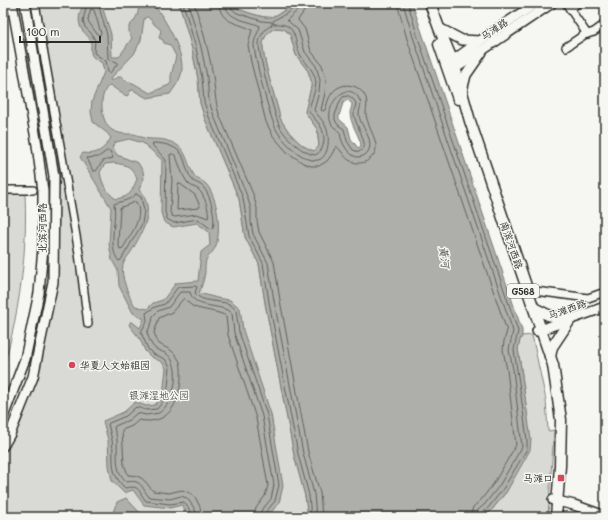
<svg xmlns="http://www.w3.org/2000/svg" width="608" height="520" font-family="Mali,'LXGW WenKai TC',sans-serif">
  <rect width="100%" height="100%" fill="#f6f6f2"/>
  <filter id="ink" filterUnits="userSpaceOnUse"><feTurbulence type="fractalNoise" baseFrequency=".025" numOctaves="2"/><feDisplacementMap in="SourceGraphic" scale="8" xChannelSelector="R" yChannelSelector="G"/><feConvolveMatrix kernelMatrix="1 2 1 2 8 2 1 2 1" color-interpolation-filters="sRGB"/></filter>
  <g filter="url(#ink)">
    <g fill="#d9d9d5" stroke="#828280">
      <polygon points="25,3 179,3 192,49 198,79 200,103 205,119 239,199 245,237 259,264 265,303 294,455 305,496 308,517 3,517 3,456 21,422 39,369 53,282 54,176"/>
      <path d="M 234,3 L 293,3 C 288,8 278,15 271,17 C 266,19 237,10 235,6 C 234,5 234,4 234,3 Z"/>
      <path d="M 277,28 L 284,29 L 290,34 L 296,55 L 308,71 L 312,83 L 305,112 L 317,129 L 319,146 L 314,151 C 299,147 287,131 280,118 C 277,103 261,55 263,43 C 265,35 269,30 277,28 Z"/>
      <path d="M 25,194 C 27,238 23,281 14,325 C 11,339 8,353 3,366 L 3,195 Z"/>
      <polygon points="532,335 546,400 548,431 554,430 548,517 483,517 491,511 507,491 528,421 521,368 518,349 520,340 522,336"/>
    </g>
    <g fill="#aeaeab" stroke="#7a7a78" fill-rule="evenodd">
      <path d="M 85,3 L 101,3 L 111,34 L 112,57 L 119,57 L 130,41 L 132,38 L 129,33 L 129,26 C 136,20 140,12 138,3 L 153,3 C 165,19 187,55 181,75 C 179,82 174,88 170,94 L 147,98 L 133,90 L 130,91 L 129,94 L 127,96 L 121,93 L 110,85 C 98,92 100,123 112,130 C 119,134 125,134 133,134 C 137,134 140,137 144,138 C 152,140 161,138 168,141 C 188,147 185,160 194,175 C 197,180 203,180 206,184 C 218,197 222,232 215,248 C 213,252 208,256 206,260 C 205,264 205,269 205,272 C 204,279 202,286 199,293 L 217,298 L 230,300 L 240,308 L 243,330 L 271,414 L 283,486 L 279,503 L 267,517 L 187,517 L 187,513 L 182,505 L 170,508 L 144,505 L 133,490 L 124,493 L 112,481 L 109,466 L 108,440 L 103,421 L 124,412 L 135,402 L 146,406 L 155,405 L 163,395 L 166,368 L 162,362 L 151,357 L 145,351 L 140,339 L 129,325 L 131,321 L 140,328 L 144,319 L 133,313 L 119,286 L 118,271 L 112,260 L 109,244 L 111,208 L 80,157 L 83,153 C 98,155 103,150 111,138 L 107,133 L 93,122 L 91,112 L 92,101 L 104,72 L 102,63 C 93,57 90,58 91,46 C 91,44 91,42 90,40 C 89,36 85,34 82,30 C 77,22 79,10 85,3 ZM 146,17 L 148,17 L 155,25 L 161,30 L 159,38 L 163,40 L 164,43 L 170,45 L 176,56 L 171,76 L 171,83 L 169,85 L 150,93 L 133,83 L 126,81 L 122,77 L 118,77 L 111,81 L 110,79 L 134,54 L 141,40 L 144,19 ZM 129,139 L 143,143 L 162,160 L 161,213 L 164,222 L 173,227 L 197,223 L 209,232 L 210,245 L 201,252 L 198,281 L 176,283 L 163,300 L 153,303 L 147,309 L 135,306 C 129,297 120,276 123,265 C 124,261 128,256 131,252 C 142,233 157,209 139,190 L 144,178 L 143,171 L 138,163 L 117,155 L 112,147 L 116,142 ZM 114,163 C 127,165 132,166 137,179 C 131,193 131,196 116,199 C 106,192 102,184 100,172 L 105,164 Z"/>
      <path d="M 179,3 L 234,3 C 234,4 234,5 235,6 C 237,10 266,19 271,17 C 279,15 288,8 293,3 L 412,3 L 522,330 L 522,336 L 520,340 L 518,349 L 521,368 L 531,440 L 530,450 L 507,491 L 491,511 L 483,517 L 308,517 L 305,496 L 294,455 L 265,303 L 259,264 L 245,237 L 239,199 L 205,119 L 200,103 L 198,79 L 192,49 ZM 277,28 L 284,29 L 290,34 L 296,55 L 308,71 L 312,83 L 305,112 L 317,129 L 319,146 L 314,151 C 300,147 287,131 280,118 C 277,102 261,56 263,43 C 265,35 269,30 277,28 ZM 348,100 L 352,104 C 352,107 350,110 350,113 C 350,124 361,138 361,146 L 358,148 L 351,139 L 348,127 L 339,119 L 339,116 L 343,103 Z"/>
      <polygon points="126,498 143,516 142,517 111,517 117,502"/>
    </g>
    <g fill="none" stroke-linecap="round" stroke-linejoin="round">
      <g stroke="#5f5f5e" stroke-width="1">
        <polyline points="87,3 83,21 85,27 91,33 95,40 94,53 106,61 108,72 110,73 118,63 117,62 108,59 107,35 98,3"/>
        <polyline points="183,3 196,48 202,78 204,102 209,117 243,198 249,236 263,263 269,302 298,454 309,495 311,517"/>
        <polyline points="188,3 201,47 207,77 209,101 214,116 247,196 251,209 251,222 253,234 268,263 274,301 303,453 314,494 316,517"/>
        <path d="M 194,3 C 202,27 209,51 213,76 C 215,89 215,101 219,114 L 253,194 L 257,208 L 257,221 L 259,232 L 274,262 L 280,300 L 308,452 L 320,493 L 322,517"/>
        <path d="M 219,3 C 220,24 238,22 252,30 L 248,45 L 251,62 L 266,122 L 273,136 L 287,152 L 303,163 L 311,166 L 319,166 L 327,161 L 332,154 L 336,146 C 342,150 344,159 353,162 C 358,164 363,163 367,161 C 385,149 371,135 368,122 C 367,120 366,116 366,113 C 366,108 368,104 366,98 C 360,83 341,81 332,93 C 328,98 327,105 325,110 L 323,111 L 321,110 L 325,93 L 326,79 L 322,65 L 311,51 L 305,29 L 298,20 L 305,10 L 307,3"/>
        <path d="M 225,3 C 226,20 248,20 260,26 C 259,31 255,37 254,43 C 253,54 271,122 277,131 C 283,141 300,158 312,160 C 330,164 331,135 325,125 C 322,119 317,115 314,110 L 319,92 L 320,80 L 316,66 L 305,52 L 298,30 L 287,20 L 298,10 L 301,3"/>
        <path d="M 230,3 L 231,8 L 237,13 L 262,21 L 272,22 L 272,25 C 265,28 259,36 259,45 C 259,56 275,119 281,129 C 288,139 302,153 315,155 C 325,151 326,136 321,127 C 318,121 312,117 309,111 C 310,102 315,93 316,84 C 316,72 307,65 301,56 C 293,43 299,22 274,24 L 273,22 L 274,20 C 281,16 294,12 296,3"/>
        <polyline points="397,3 407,39 507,331 504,341 503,350 507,370 516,445 494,483 481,500 473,507 470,517"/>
        <polyline points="403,3 413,37 513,331 509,350 513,369 522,447 499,486 485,504 478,510 476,517"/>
        <polyline points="408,3 417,35 518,331 514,350 522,403 527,440 527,449 503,489 488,508 482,513 481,517"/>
        <polygon points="91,9 94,10 101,33 100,35 97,34 88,21"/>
        <path d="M 347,91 C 352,91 357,94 359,99 C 363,105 359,108 359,114 C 359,126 378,142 366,154 C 364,156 361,157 358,157 C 350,157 343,145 341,138 C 340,136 341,133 339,132 C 337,128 333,128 331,123 C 326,111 335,94 347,91 Z"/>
        <path d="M 349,96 L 353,99 L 356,103 C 356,107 353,111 354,115 C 356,125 366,140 364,148 L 359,152 L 353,150 L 347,141 L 344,129 L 338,125 L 335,120 L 335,115 L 340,101 L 343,97 Z"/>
        <path d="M 153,143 C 162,143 173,145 180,152 C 185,157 186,171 191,178 C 193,183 200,183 203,187 C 211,195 216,218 213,228 L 211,229 L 198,219 L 174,223 L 167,219 L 165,212 L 166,160 L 153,146 Z"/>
        <polygon points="107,151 110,151 113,158 103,161 96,171 93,171 87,158 98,157"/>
        <path d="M 173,154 L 176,156 C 179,164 182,175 187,182 C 190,186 194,187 198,189 C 204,194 210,211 208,218 L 197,214 L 175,217 L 172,216 L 170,212 L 172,181 L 170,155 Z"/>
        <polygon points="179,183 195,195 200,206 199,208 177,210 178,185"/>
        <path d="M 136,194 L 141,197 L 144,211 L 142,224 L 121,260 L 119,261 C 107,248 117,221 114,204 C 121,201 130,201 136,194 Z"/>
        <path d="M 136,202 C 145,217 130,235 123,248 L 120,249 L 118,243 L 120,208 Z"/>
        <path d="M 191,517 L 191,512 L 184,502 L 170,504 L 146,501 C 137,490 141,485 125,488 C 108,471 115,461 112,440 C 111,435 109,429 108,424 L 109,423 L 126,416 L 136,407 L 146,410 L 157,409 L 167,396 L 170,367 L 165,359 L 153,354 L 148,349 L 141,332 L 147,321 L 146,313 L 155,307 L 165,304 L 178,287 L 195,286 L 197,287 L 195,293 C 201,303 219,300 229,304 C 231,305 234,308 236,310 L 239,332 L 267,415 L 279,485 L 275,501 L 265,513 L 265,517"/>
        <path d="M 196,517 L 195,509 L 187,498 L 181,496 L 170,499 L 149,497 C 141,487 142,479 126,482 C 114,471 118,455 117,440 C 117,436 115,432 114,428 L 115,426 L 129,420 L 137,413 L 146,415 L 159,413 C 174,403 181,371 170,357 C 166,352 161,352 156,349 C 151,346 149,338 147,333 L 152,322 L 153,316 L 158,311 L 169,307 L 180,292 L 190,292 C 194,310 221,303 232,313 L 234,333 L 262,416 L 274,485 L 271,499 L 261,511 L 260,517"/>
        <path d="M 202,517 L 200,507 L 195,497 L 190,493 L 182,490 L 169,493 L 153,491 C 143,479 143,476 128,475 L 124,464 L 122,430 L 132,426 L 139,420 C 168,426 179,404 181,379 C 181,372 182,366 179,360 C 173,349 167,349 158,343 L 154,333 L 159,318 L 172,312 L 184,298 C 187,301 190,305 194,307 C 202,310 221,312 226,316 L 228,335 L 256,418 L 268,485 L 265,496 L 256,508 L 254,517"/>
      </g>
      <defs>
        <g id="minor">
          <polyline points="35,3 79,253 88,324"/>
          <polyline points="566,3 570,9 578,3"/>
          <polyline points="570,9 587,34"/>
          <polyline points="566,47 584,35 594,32 605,24"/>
          <polyline points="3,190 33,190"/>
          <polyline points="528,290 588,298 605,292"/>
        </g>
        <g id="major">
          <polyline points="439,28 462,40 480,41"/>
          <polyline points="447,65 480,41 536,3"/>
          <polyline points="450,72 552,3"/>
          <polyline points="462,91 466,75 482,52"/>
          <polyline points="537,331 605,307"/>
          <polyline points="3,417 25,359 39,293 43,248 43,191 37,145 12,3"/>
          <polyline points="3,446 10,434 33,377 53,282 54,176 25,3"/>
          <polyline points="553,500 574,505 605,516"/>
        </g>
        <g id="highway">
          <polyline points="430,3 439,28 455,67 470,121 553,365 561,420 560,466 556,517"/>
          <polyline points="439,44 458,99"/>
          <polyline points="534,308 548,315 570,320 552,347 550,357"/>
        </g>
      </defs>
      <use href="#minor" stroke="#2b2b2b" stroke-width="10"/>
      <use href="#major" stroke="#2b2b2b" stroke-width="12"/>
      <use href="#highway" stroke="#2b2b2b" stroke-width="13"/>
      <use href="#minor" stroke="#f6f6f2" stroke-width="7"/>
      <use href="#major" stroke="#f6f6f2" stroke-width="9"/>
      <use href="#highway" stroke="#f6f6f2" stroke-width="10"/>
    </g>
  </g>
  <g fill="#d1495b" stroke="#f6f6f2" stroke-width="1.5">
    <circle cx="72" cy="365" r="4"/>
    <rect x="557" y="474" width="8" height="8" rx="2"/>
  </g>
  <g text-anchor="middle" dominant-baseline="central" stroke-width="3" stroke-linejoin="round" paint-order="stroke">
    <rect fill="#f6f6f2" stroke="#686867" stroke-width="1" x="507" y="284" width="32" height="14" rx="3"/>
    <g font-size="9" font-weight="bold" fill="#2b2b2b">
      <text x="523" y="291">G568</text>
    </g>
    <g font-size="10" fill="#2b2b2b" stroke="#f6f6f2">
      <text transform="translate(494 29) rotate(-34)">马滩路</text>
      <text transform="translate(42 228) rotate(-90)">北滨河西路</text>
      <text transform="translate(512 245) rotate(71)">南滨河西路</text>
      <text transform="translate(567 309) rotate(-20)">马滩西路</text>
    </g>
    <g font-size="10" fill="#2b2b2b" stroke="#f6f6f2" text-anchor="start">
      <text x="80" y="365">华夏人文始祖园</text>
      <text x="553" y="478" text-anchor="end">马滩口</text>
    </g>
    <g font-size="10" fill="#565656" stroke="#f6f6f2">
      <text x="159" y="395">银滩湿地公园</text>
    </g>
    <g font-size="11" font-style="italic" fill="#525251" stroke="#f6f6f2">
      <text transform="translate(445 257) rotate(83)">黄河</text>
    </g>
  </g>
  <rect width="608" height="520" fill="none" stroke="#f6f6f2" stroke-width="16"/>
  <rect x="8" y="8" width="592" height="504" fill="none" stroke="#2b2b2b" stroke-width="1.5" filter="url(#ink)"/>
  <path d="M20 36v6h80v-6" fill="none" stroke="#2b2b2b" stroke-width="2"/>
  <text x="26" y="36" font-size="12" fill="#2b2b2b" stroke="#f6f6f2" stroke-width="3" paint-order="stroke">100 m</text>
</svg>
